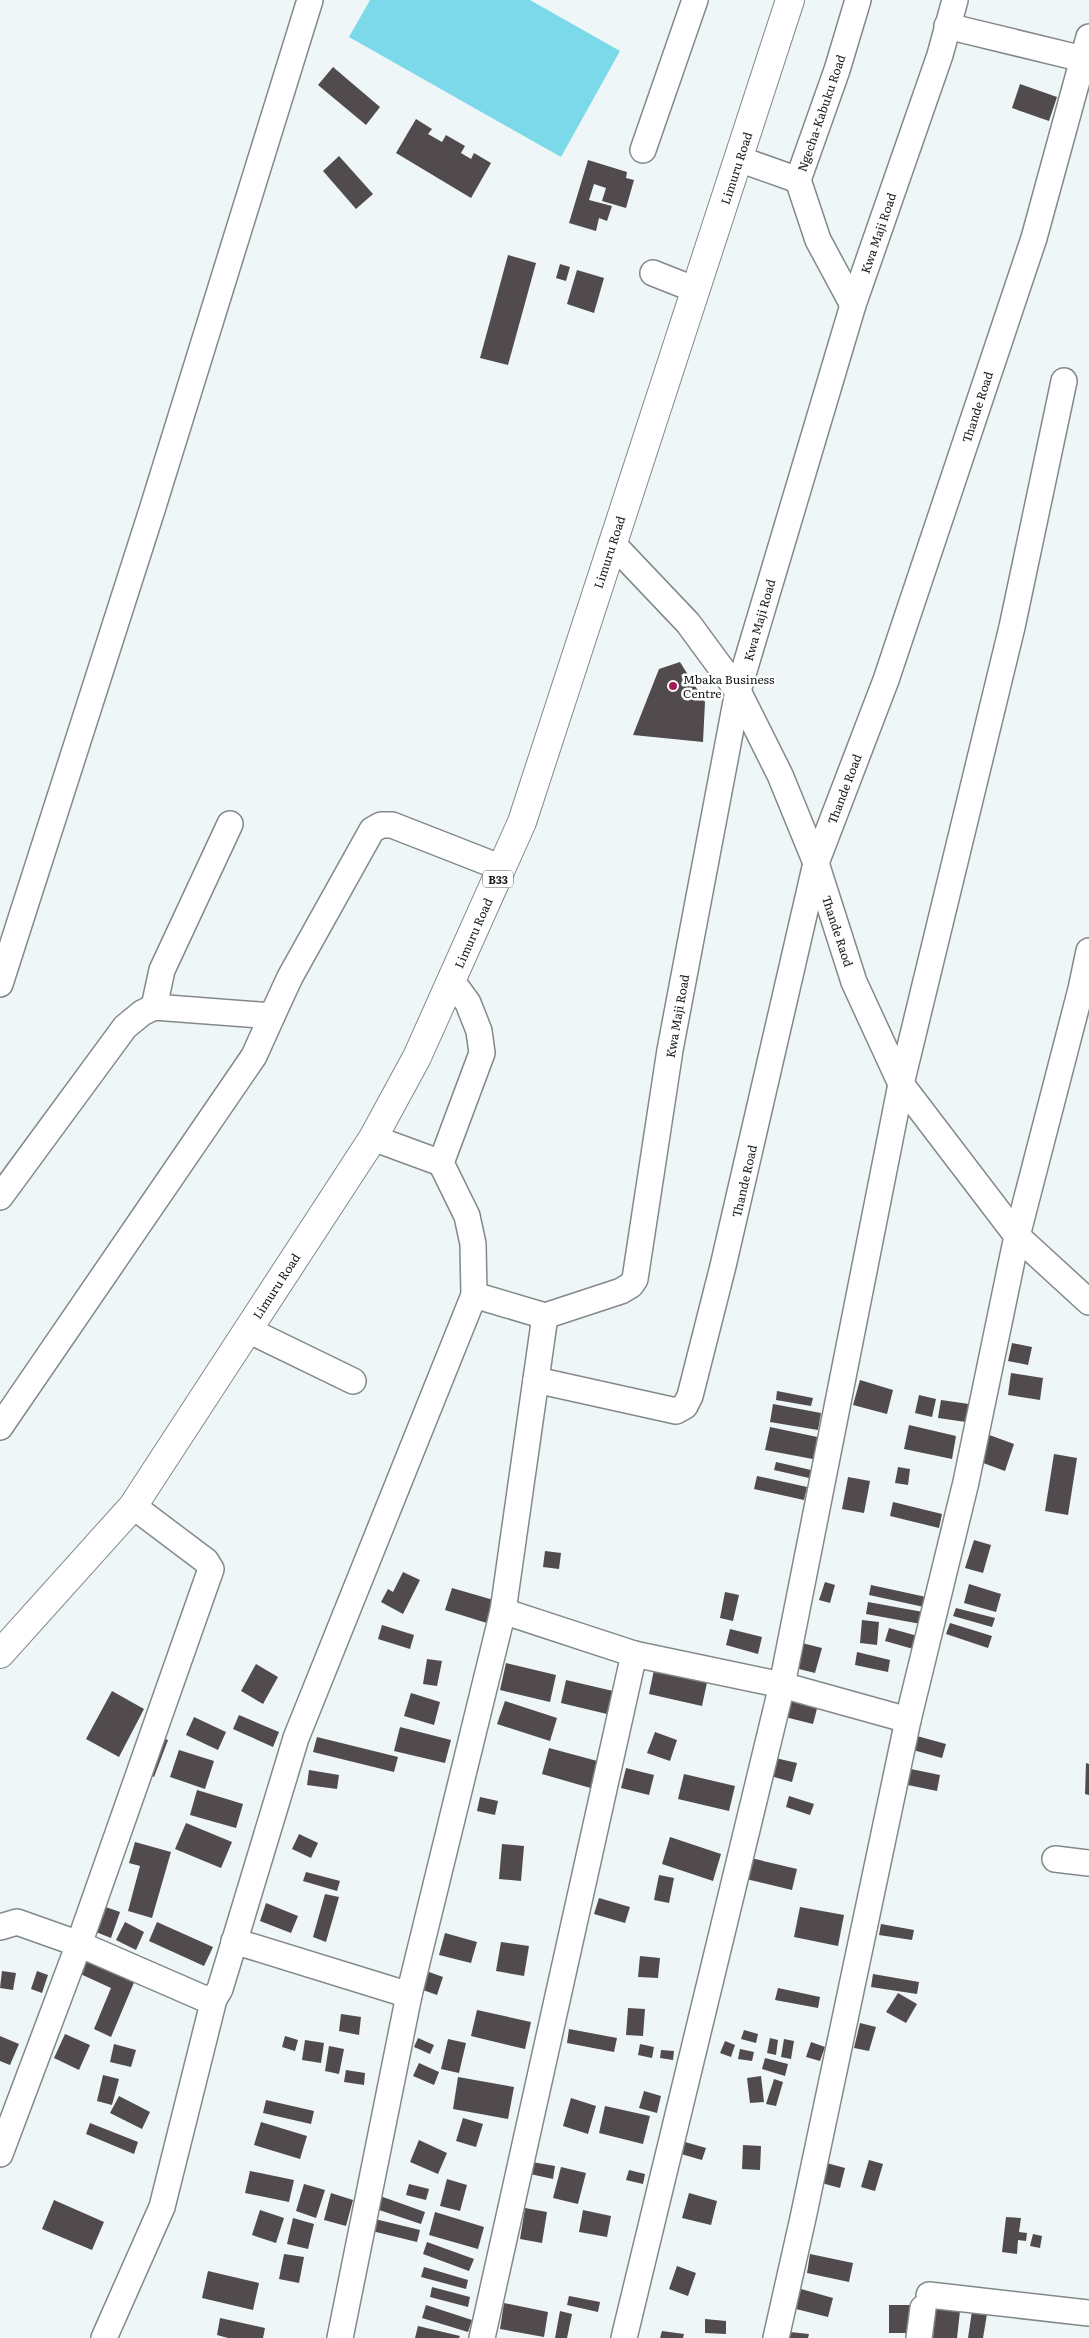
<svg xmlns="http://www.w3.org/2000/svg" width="1089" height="2338" font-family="Literata,serif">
  <rect width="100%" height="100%" fill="#eff6f7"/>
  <polygon fill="#7cd9ea" points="370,0 530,0 620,51 561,157 349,37"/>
  <g fill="#514b4d">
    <polygon points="333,67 380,107 366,125 318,85"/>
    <polygon points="1020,84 1057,97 1049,121 1012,108"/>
    <polygon points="416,119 432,129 428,134 442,142 446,135 465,146 461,153 471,159 474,153 491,163 471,198 396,153"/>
    <polygon points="339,156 373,194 356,209 323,171"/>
    <polygon points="588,160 627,172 626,178 634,180 626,208 602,201 606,188 594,184 589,200 612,206 607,221 599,218 596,231 569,223"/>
    <polygon points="508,255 536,263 508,365 480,358"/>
    <polygon points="560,264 570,267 566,281 556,278"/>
    <polygon points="577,270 604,278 594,313 567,304"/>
    <polygon points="680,662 705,702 703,742 633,735 659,669"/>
    <polygon points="1012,1343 1032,1347 1028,1365 1008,1361"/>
    <polygon points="1011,1373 1043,1378 1040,1400 1008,1395"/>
    <polygon points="860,1380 893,1390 887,1414 853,1405"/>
    <polygon points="777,1391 813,1398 811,1406 776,1400"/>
    <polygon points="919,1395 936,1399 932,1417 915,1413"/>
    <polygon points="941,1400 969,1404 966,1422 938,1418"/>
    <polygon points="773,1404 821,1413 818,1430 770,1422"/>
    <polygon points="909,1425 956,1436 952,1459 904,1449"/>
    <polygon points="770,1427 822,1438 818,1460 765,1450"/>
    <polygon points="984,1433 1014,1444 1005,1471 975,1460"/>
    <polygon points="1054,1454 1077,1458 1068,1515 1045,1511"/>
    <polygon points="776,1462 811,1470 809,1478 774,1470"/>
    <polygon points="898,1467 910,1469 908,1485 895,1483"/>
    <polygon points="757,1476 807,1487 804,1500 754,1489"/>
    <polygon points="848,1477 870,1481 864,1513 842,1509"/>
    <polygon points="893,1502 942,1514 939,1528 890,1516"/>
    <polygon points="974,1540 991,1545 983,1573 965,1568"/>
    <polygon points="545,1551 561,1553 559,1569 543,1567"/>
    <polygon points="403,1572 420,1580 403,1614 381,1602 388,1589 393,1592"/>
    <polygon points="825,1582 835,1585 830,1603 819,1600"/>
    <polygon points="969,1584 1001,1594 996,1612 964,1603"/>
    <polygon points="871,1585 926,1597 924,1607 869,1595"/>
    <polygon points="452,1588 497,1601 490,1624 445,1610"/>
    <polygon points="725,1592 739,1595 733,1621 720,1618"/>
    <polygon points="868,1602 923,1612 921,1624 866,1614"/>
    <polygon points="956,1608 995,1618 992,1627 953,1616"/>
    <polygon points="862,1620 879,1622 877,1645 860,1643"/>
    <polygon points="950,1623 992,1636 988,1648 946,1634"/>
    <polygon points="382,1625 414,1635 410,1649 378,1639"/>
    <polygon points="889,1628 921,1637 917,1650 885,1641"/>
    <polygon points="730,1629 762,1637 758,1654 726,1645"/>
    <polygon points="802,1643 822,1648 815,1673 795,1668"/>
    <polygon points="857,1652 890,1660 888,1672 855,1665"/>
    <polygon points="427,1659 442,1661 437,1686 423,1684"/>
    <polygon points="506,1663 556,1675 550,1702 500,1690"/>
    <polygon points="256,1664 278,1677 263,1704 241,1691"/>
    <polygon points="655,1665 708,1678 702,1706 649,1694"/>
    <polygon points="566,1680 613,1691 607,1714 561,1703"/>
    <polygon points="112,1691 144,1709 119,1757 86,1739"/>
    <polygon points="411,1693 440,1702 434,1725 404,1716"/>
    <polygon points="791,1694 819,1701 813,1724 785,1717"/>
    <polygon points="505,1701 557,1718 550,1741 497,1724"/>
    <polygon points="239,1715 279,1732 273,1747 233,1729"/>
    <polygon points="194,1717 226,1732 218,1750 186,1735"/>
    <polygon points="400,1727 451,1740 445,1763 394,1751"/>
    <polygon points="655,1732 677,1740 670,1761 647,1753"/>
    <polygon points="917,1736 946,1744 942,1758 913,1750"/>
    <polygon points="160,1737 168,1740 154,1777 146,1773"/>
    <polygon points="317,1737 398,1757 394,1772 313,1752"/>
    <polygon points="549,1748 601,1762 594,1789 542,1774"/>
    <polygon points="179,1750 214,1761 205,1789 170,1777"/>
    <polygon points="771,1757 797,1763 792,1782 767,1775"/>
    <polygon points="1086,1763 1089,1764 1089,1795 1085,1794"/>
    <polygon points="626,1768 654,1775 649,1795 621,1788"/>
    <polygon points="906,1768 940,1775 937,1791 903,1784"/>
    <polygon points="309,1770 339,1775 337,1789 307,1785"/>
    <polygon points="684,1774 735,1786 729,1811 678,1799"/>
    <polygon points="197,1790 243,1804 236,1828 190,1815"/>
    <polygon points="789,1796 814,1804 810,1815 786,1807"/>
    <polygon points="480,1797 498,1801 495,1815 477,1811"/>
    <polygon points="186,1823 232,1842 221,1868 175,1849"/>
    <polygon points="299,1834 318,1843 311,1858 292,1849"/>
    <polygon points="670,1837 721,1854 713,1881 662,1864"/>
    <polygon points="135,1842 171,1852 152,1918 128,1911 140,1866 129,1863"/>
    <polygon points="502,1844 524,1846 521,1881 499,1879"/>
    <polygon points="751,1858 797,1869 792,1890 746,1879"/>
    <polygon points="306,1872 340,1881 337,1891 303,1881"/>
    <polygon points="659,1875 674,1878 669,1903 654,1900"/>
    <polygon points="325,1894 339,1897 326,1942 313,1937"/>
    <polygon points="599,1898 630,1907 625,1923 594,1914"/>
    <polygon points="266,1903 298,1916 291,1933 260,1921"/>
    <polygon points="100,1905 120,1912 111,1938 91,1930"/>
    <polygon points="800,1907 844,1915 838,1946 794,1937"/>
    <polygon points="125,1922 144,1932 136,1950 116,1940"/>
    <polygon points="157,1922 213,1947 204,1966 149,1941"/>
    <polygon points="881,1924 914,1930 912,1940 879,1935"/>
    <polygon points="445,1933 477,1942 471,1963 439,1955"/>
    <polygon points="501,1942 529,1946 524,1976 496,1971"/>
    <polygon points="85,1950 138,1973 111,2037 94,2029 111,1988 76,1972"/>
    <polygon points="640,1956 660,1958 658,1978 638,1977"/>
    <polygon points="2,1971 16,1973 13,1990 0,1988"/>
    <polygon points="37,1971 48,1975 42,1993 31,1989"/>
    <polygon points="429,1972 443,1977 437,1995 423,1990"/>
    <polygon points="873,1974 919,1982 917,1994 871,1987"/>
    <polygon points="778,1988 820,1997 818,2008 775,2000"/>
    <polygon points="898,1993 917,2004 906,2023 886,2012"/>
    <polygon points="628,2008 645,2009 643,2036 626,2035"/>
    <polygon points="477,2010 531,2022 525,2049 471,2036"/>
    <polygon points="341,2014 361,2017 359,2035 339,2031"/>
    <polygon points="860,2023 876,2027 869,2051 854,2048"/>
    <polygon points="569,2029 617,2038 614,2052 567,2043"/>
    <polygon points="744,2030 758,2034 756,2043 741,2039"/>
    <polygon points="65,2034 90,2045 79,2070 54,2058"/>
    <polygon points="0,2036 19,2044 10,2065 0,2061"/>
    <polygon points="285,2036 298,2040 295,2051 282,2047"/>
    <polygon points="418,2038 434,2045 430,2054 414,2047"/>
    <polygon points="770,2038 778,2040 776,2055 767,2053"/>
    <polygon points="448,2039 466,2043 459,2073 441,2069"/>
    <polygon points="784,2039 794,2041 791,2059 781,2057"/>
    <polygon points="305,2040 324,2043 321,2063 302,2060"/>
    <polygon points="725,2041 735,2045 731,2057 720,2053"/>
    <polygon points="811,2042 825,2047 820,2061 806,2057"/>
    <polygon points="114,2044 136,2050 131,2067 110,2062"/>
    <polygon points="640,2044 654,2047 652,2058 638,2055"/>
    <polygon points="329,2046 344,2049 339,2074 325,2071"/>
    <polygon points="740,2049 754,2052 752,2061 738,2059"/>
    <polygon points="661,2050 674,2051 673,2060 660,2058"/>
    <polygon points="765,2058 788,2064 785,2076 762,2069"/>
    <polygon points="419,2063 439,2072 434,2085 413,2076"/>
    <polygon points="346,2070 365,2073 364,2085 344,2082"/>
    <polygon points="103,2075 119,2079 112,2105 97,2101"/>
    <polygon points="761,2076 764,2102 750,2103 747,2078"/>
    <polygon points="458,2077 514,2087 508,2119 453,2109"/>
    <polygon points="774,2079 783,2082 776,2106 766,2104"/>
    <polygon points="644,2091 661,2096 657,2113 639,2108"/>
    <polygon points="119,2096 150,2112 142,2129 110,2113"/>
    <polygon points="571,2098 596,2106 588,2134 563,2126"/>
    <polygon points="266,2100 314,2111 311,2124 263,2113"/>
    <polygon points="605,2106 650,2116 643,2144 599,2133"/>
    <polygon points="463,2118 483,2124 476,2147 456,2141"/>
    <polygon points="261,2122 307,2136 300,2159 254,2145"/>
    <polygon points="90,2123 138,2142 134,2154 86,2134"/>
    <polygon points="419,2140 447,2153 438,2174 410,2162"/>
    <polygon points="685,2142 706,2148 702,2160 681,2154"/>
    <polygon points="743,2145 761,2146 760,2170 742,2169"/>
    <polygon points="869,2160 883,2164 875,2191 861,2187"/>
    <polygon points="532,2162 555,2166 553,2179 530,2174"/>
    <polygon points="823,2162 845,2168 840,2188 818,2182"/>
    <polygon points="561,2167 586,2173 578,2204 553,2198"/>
    <polygon points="629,2170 645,2174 643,2184 626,2180"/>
    <polygon points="250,2171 294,2180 289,2202 245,2193"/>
    <polygon points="447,2179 467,2185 460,2211 440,2206"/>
    <polygon points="304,2184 325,2190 316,2218 296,2211"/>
    <polygon points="409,2184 429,2189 426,2200 406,2195"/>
    <polygon points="331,2193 353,2200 346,2226 324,2220"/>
    <polygon points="689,2193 717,2201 711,2225 682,2218"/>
    <polygon points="380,2196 425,2212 421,2224 376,2209"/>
    <polygon points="54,2200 104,2222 92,2250 42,2229"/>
    <polygon points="525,2208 547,2212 542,2243 520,2239"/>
    <polygon points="260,2210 284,2218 276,2243 252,2235"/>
    <polygon points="583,2210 611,2216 607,2237 579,2232"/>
    <polygon points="435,2212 484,2227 478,2249 429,2235"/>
    <polygon points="1006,2217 1021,2218 1019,2232 1027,2233 1026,2241 1018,2240 1017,2254 1002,2252"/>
    <polygon points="293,2218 314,2224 308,2249 287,2244"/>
    <polygon points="375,2219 420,2230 417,2242 372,2231"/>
    <polygon points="1033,2234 1042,2236 1040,2248 1030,2246"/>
    <polygon points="427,2242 474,2259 469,2271 423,2254"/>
    <polygon points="284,2254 304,2257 299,2283 279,2279"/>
    <polygon points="810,2254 853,2263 849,2282 807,2273"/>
    <polygon points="677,2266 696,2273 688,2296 669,2289"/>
    <polygon points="424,2267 468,2280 466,2289 421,2277"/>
    <polygon points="208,2271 259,2283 253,2310 202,2298"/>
    <polygon points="432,2287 470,2297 468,2307 430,2297"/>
    <polygon points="801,2289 833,2298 828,2317 796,2309"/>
    <polygon points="569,2296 600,2302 598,2312 567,2305"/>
    <polygon points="504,2303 548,2312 544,2337 500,2329"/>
    <polygon points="426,2305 472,2320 468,2332 422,2318"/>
    <rect x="889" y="2305" width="24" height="28"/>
    <polygon points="936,2308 960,2311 957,2338 933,2338"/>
    <polygon points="560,2311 572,2314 567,2338 555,2338"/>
    <polygon points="972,2311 987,2314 983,2338 968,2338"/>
    <polygon points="220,2318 265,2328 263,2338 228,2338 217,2335"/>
    <polygon points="705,2319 726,2321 726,2334 705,2333"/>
    <polygon points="418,2326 460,2336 459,2338 415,2338"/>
    <polygon points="662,2331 684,2334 683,2338 660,2338"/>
    <polygon points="790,2332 809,2334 808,2338 789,2338"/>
  </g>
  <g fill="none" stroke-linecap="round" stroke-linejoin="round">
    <defs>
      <g id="minor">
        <polyline points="947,26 1083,59"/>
        <polyline points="643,150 695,0"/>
        <polyline points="739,159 798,180"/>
        <polyline points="653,273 696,290"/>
        <polyline points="853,305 818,240 798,180 837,70 858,0"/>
        <polyline points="612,543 688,623 738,691 780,775 816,863 854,982 901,1084 1017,1236 1089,1302"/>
        <polyline points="0,984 152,510 310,0"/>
        <polyline points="154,1007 162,970 230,824"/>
        <polyline points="373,1138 441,1163"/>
        <polyline points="0,1197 125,1027 142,1013 154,1007 272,1016 290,977 372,830 381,825 392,825 502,868"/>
        <polyline points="474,1295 545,1316"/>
        <polyline points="545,1316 621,1291 631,1285 635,1279 670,1050 738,691 853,305 940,55 955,0"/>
        <polyline points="248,1330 353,1381"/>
        <polyline points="536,1380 676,1411 685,1406 690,1396 723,1266 816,863 886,680 1034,238 1089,37"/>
        <polyline points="0,1427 254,1056 272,1016"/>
        <polyline points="503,1611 634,1654 782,1685 908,1720"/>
        <polyline points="1055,1859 1089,1863"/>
        <polyline points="0,1927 17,1922 79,1944 203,1998 214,1999 220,1989 296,1738 474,1295 473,1244 467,1216 441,1163 482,1053 479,1031 468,1003 452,981"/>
        <polyline points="234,1941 409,1995"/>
        <polyline points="0,2154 79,1944 211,1569 206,1561 133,1506"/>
        <polyline points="929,2295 1089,2313"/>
        <polyline points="104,2338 162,2207 214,1999"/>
        <polyline points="340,2338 409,1995 503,1611 545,1316"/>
        <polyline points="482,2338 634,1654"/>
        <polyline points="624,2338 782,1685 901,1084 1012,627 1064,381"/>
        <polyline points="776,2338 803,2218 908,1720 966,1482 1017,1236 1081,989 1089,951"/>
        <polyline points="919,2338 923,2308"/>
      </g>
      <polyline id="highway" points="0,1654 133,1506 373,1138 417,1057 522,822 790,0"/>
    </defs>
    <use href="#minor" stroke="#83898a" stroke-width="28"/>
    <use href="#highway" stroke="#83898a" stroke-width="30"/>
    <use href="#minor" stroke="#fff" stroke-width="25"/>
    <use href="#highway" stroke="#fff" stroke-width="28"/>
  </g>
  <circle fill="#a7195b" stroke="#fff" stroke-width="2" cx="673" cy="686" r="5"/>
  <g text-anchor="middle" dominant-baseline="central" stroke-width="5" stroke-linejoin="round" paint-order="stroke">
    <rect fill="#fff" stroke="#5d5f5f" stroke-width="1" x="483" y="870.5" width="30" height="17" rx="4"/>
    <g font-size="11" font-weight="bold" fill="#171a1a">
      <text x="498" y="879">B33</text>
    </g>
    <g font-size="12" fill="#171a1a" stroke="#fff">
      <text transform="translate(821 113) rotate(-71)">Ngecha-Kabuku Road</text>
      <text transform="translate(736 168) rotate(-72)">Limuru Road</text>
      <text transform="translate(878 233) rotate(-71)">Kwa Maji Road</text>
      <text transform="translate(977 407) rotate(-72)">Thande Road</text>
      <text transform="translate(609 552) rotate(-72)">Limuru Road</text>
      <text transform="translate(759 620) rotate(-74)">Kwa Maji Road</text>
      <text transform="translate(844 789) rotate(-69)">Thande Road</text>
      <text transform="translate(838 931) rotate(72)">Thande Raod</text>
      <text transform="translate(473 933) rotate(-66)">Limuru Road</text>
      <text transform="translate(677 1016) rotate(-80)">Kwa Maji Road</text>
      <text transform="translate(744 1181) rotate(-77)">Thande Road</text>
      <text transform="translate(276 1286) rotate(-57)">Limuru Road</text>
    </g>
    <g font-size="12" fill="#171a1a" stroke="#fff" text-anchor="start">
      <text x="683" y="679">Mbaka Business<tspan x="683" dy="14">Centre</tspan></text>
    </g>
  </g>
</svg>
